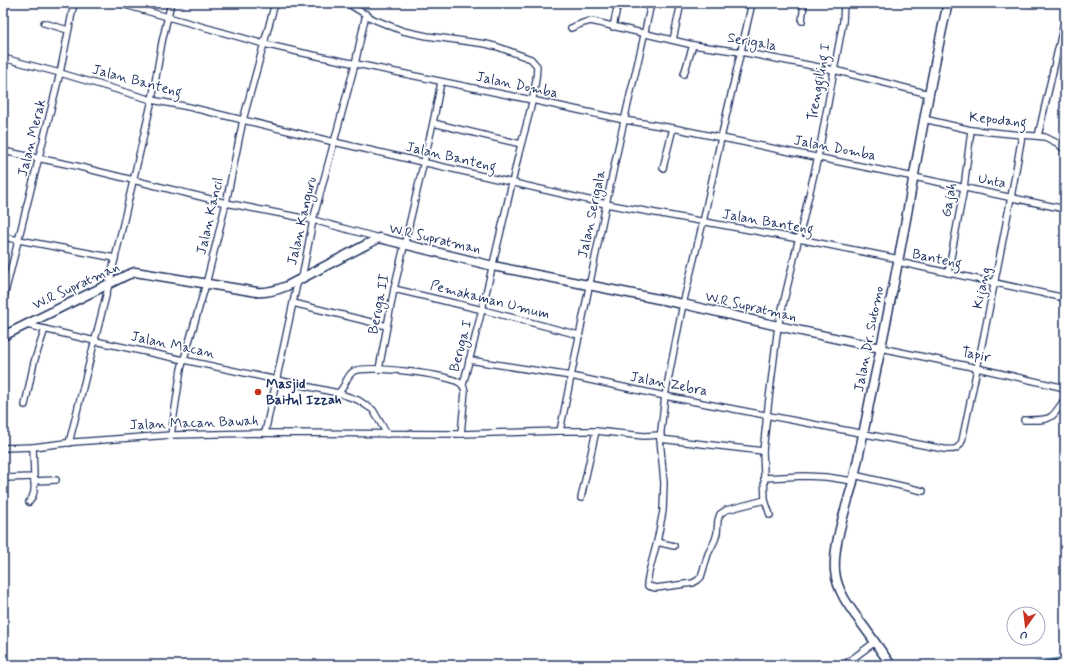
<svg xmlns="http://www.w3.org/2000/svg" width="1068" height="668" font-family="Mynerve,sans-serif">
  <rect width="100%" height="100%" fill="#fff"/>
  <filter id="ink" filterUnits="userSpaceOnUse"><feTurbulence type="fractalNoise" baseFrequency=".025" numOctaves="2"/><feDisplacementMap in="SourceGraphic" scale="8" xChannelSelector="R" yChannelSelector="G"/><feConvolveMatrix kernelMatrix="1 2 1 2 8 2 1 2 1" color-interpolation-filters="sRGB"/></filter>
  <g filter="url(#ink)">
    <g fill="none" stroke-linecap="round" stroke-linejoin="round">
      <polyline stroke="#5990ad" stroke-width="1.5" points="1024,665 1065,657"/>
      <defs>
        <g id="street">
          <polyline points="118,3 264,44 303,53 532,100 624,120 673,128 914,177 1065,209"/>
          <path d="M 347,3 L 373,19 L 403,31 L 427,36 L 486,44 L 498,47 L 531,59 L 537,66 C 536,98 524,130 517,161 C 500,236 482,311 463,385"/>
          <polyline points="752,3 721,138 703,222 683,304 665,396 660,439 664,483 663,511 657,542 649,572 647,583 648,586 656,588 693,583 698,580 701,577 708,554 715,540 717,533 718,520 720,514 726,510 765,500"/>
          <polyline points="802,21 804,3"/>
          <polyline points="44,23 68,30"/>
          <polyline points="613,27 618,3"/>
          <polyline points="571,28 583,23 591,21 693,45 741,52 834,70 929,94"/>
          <polyline points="673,40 681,3"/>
          <polyline points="3,58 60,73 152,100 189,107 334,142 606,204 799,239 899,259"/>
          <polyline points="684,74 693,45"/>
          <polyline points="924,119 971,130 1022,135 1035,136 1045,137 1057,143 1065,150"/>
          <polyline points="433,123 521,144"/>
          <polyline points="1038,136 1065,19"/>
          <polyline points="3,151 76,166 226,203 313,220 379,238"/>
          <polyline points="663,168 673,128"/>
          <polyline points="3,237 115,258"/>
          <polyline points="898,262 1065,298"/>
          <polyline points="948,273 964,188 971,130"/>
          <polyline points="394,289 483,310 579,335"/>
          <polyline points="3,301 60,73 74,3"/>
          <polyline points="293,303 387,326"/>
          <polyline points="27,325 95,341 338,393 358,400 373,410 387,434"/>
          <polyline points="881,348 977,368 1065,388"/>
          <path d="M 469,360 L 571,376 L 665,396 L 944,449 C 954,450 958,450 962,441 C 983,339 1005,238 1022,135"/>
          <polyline points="379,369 394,289 433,123 441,82"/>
          <path d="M 338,393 C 346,387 346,375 354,371 C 368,365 448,374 460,383 C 463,385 464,387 465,391 L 461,434"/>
          <polyline points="25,405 34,362 45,329"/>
          <path d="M 1024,420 C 1051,420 1051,421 1065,398"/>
          <path d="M 560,431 C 581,328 601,224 624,121 C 633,82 643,43 651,3"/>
          <polyline points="265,433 297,284 302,278 313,220 355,64 366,14"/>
          <polyline points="171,435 181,369 206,284 226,203 243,120 275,3"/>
          <polyline points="660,439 763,451"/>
          <polyline points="69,443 109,284 152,100 162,42 171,3"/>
          <polyline points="3,448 33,447 74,442 171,435 265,433 461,434 560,431 596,431 644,436 661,435"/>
          <polyline points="854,475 923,491"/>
          <polyline points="3,478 34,477 33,447"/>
          <polyline points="764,478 804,476 826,477 853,481"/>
          <polyline points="34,481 56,480"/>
          <polyline points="581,498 596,431"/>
          <path d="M 29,502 C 36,494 34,486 34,477"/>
          <polyline points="770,515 765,500 763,451 767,415 778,326 818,157 843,22 844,3"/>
          <polyline points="657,542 674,546"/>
          <polyline points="844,665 875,642"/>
          <polyline points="1052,665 1065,662"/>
        </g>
        <g id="secondary">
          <path d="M 3,336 L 127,275 L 135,272 L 257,292 C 268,293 277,290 287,286 L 379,238 L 493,266 L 683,304 L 778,326 L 881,348"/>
          <path d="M 891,665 C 883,654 875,642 867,631 C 854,613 837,594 835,571 C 833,545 845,511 852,486 C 858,459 864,432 869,404 C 885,330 900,255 913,180 C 924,121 934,62 948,3"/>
        </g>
      </defs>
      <use href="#street" stroke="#1b2f5e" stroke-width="8"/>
      <use href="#secondary" stroke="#1b2f5e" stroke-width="11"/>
      <use href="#street" stroke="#fff" stroke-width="5.5"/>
      <use href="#secondary" stroke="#fff" stroke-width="8"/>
    </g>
  </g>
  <circle fill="#c8321e" stroke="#fff" stroke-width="1.5" cx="258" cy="392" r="4"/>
  <g text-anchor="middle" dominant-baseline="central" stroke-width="3.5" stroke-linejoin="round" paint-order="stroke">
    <g font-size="14" fill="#1b2f5e" stroke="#fff">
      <text transform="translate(752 42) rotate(10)">Serigala</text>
      <text transform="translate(137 81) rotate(15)">Jalan Banteng</text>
      <text transform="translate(819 82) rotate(-80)">Trenggiling I</text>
      <text transform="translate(517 85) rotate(12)">Jalan Domba</text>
      <text transform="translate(998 120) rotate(6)">Kepodang</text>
      <text transform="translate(32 138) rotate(-76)">Jalan Merak</text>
      <text transform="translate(835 148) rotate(11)">Jalan Domba</text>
      <text transform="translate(451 157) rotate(13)">Jalan Banteng</text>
      <text transform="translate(992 181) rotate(11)">Unta</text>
      <text transform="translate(949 200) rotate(-80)">Gajah</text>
      <text transform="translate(592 214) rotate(-78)">Jalan Serigala</text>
      <text transform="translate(210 216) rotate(-77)">Jalan Kancil</text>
      <text transform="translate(302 221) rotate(-77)">Jalan Kanguru</text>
      <text transform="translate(768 222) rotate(10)">Jalan Banteng</text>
      <text transform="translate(435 239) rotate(13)">W.R Supratman</text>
      <text transform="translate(937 259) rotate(12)">Banteng</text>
      <text transform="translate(76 286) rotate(-25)">W.R Supratman</text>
      <text transform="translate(982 288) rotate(-78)">Kijang</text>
      <text transform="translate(490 300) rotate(14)">Pemakaman Umum</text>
      <text transform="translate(379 304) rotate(-79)">Beruga II</text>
      <text transform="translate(751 307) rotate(13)">W.R Supratman</text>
      <text transform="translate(869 339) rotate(-79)">Jalan Dr. Sutomo</text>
      <text transform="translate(173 345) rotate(12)">Jalan Macan</text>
      <text transform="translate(461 346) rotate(-75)">Beruga I</text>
      <text transform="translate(976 355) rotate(12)">Tapir</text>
      <text transform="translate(669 384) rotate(11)">Jalan Zebra</text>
      <text transform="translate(194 423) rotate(-2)">Jalan Macan Bawah</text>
    </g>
    <g font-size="14" font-weight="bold" fill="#1b2f5e" stroke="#fff" text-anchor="start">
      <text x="266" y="384">Masjid<tspan x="266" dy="16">Baitul Izzah</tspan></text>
    </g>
  </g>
  <rect width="1068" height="668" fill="none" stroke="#fff" stroke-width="16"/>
  <rect x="8" y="8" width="1052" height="652" fill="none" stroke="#1b2f5e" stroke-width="1.5" filter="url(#ink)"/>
  <g transform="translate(1026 626) rotate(194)"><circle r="19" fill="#ffffff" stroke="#a4acbf"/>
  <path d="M0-3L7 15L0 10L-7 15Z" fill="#c8321e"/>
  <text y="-6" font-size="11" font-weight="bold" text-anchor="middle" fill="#1b2f5e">U</text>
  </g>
</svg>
